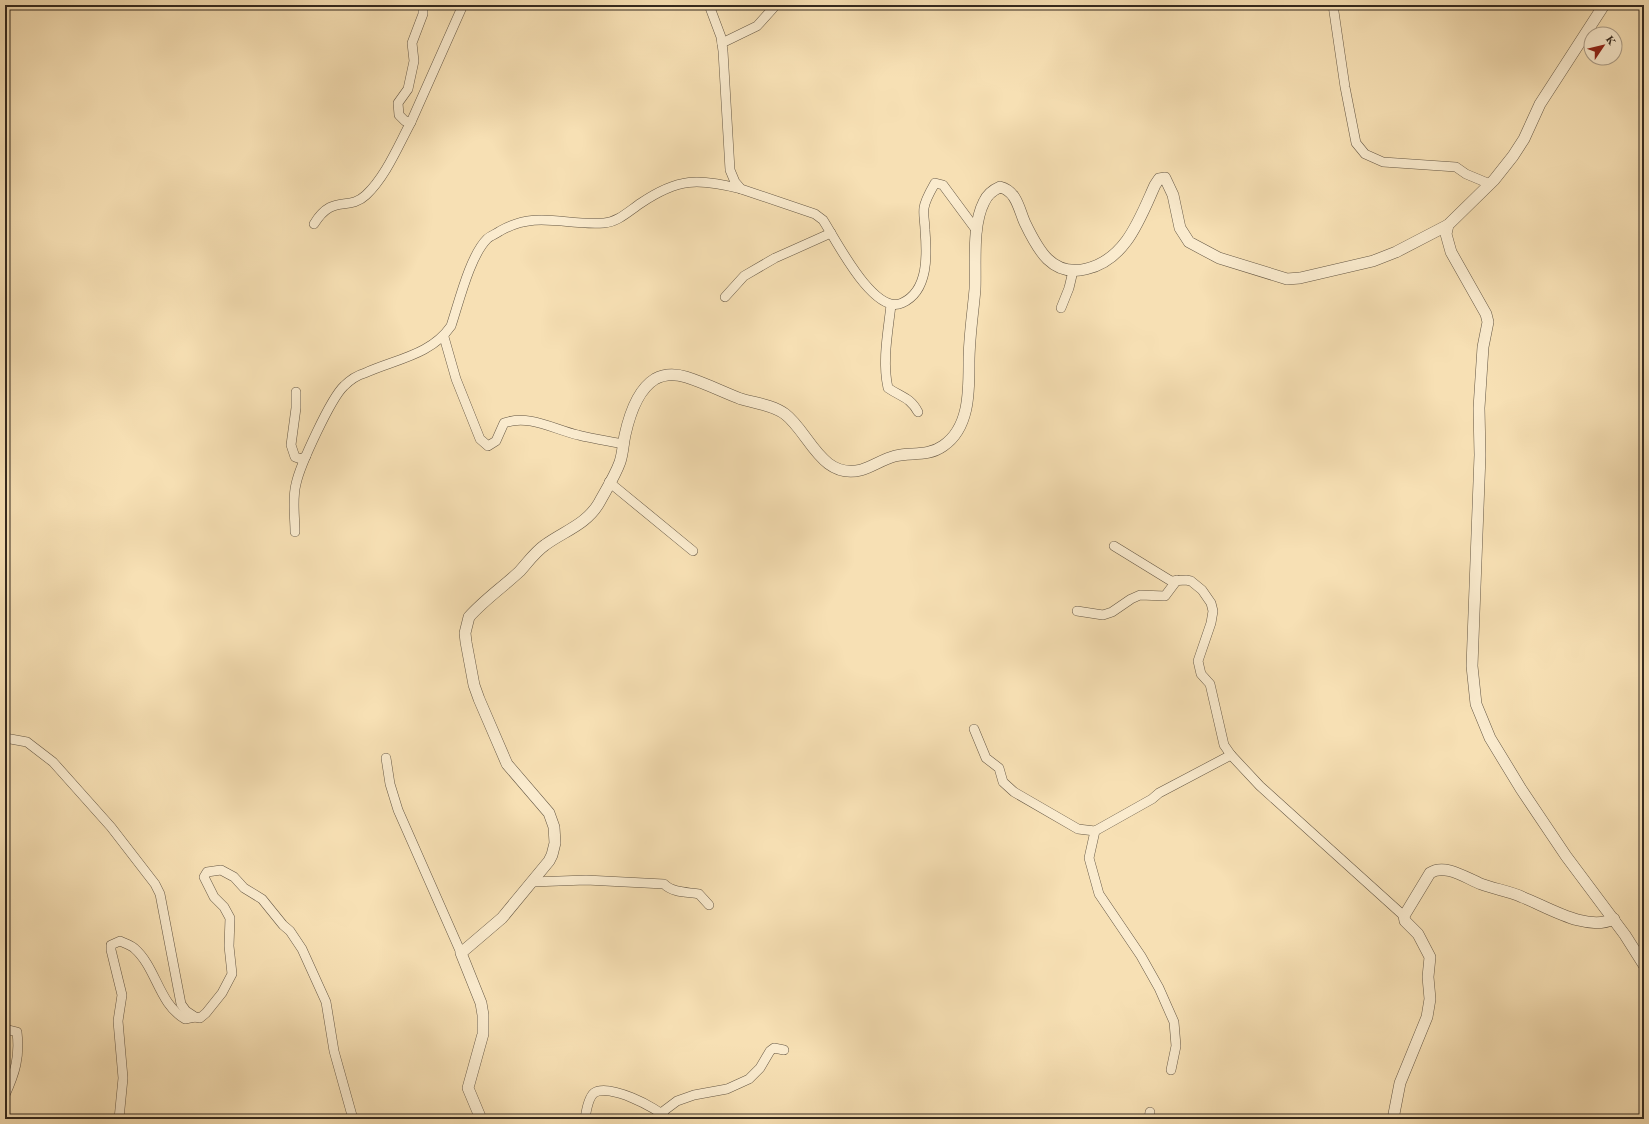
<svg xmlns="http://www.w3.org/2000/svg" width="1649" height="1124" font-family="'EB Garamond',serif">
  <rect width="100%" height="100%" fill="#f7e0b4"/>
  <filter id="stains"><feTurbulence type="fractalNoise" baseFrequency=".005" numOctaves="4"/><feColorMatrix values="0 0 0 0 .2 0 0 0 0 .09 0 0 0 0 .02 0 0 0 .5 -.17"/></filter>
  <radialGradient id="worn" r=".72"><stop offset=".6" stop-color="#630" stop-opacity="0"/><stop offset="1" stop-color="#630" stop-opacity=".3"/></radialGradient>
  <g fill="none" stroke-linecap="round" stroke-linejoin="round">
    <defs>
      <g id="minor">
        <polyline points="423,5 423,14 412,43 414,61 408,89 398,103 399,115 405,121 411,122 463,5"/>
        <path d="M 709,5 L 721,37 L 723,51 L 730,170 L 735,182 L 741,189 L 815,214 L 823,220 C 836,240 874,316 902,303 C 929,291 927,254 925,230 C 925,223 923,215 924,208 C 925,200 931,190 935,183 L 943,185 L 977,231"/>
        <polyline points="1333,5 1345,87 1356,143 1365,154 1383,162 1456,167 1466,174 1490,184"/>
        <polyline points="722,43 757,26 776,5"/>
        <path d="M 314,224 C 333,193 348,212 366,195 C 386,176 398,146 411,122"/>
        <polyline points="725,297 744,276 775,258 831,233"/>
        <path d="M 891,305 C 888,332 882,361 888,388 C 901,397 910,397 918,412"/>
        <polyline points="1061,308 1069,288 1073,271"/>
        <path d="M 444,337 L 456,379 L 480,439 L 488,446 L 496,441 L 504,423 C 529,414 553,429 578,435 C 593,439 609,441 624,444"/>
        <polyline points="296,392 296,408 291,445 295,457 301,459 306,456"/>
        <polyline points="609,482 693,551"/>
        <path d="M 295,532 C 295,517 292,499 296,484 C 300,465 331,398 344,386 C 349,381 358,375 365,373 C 396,359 431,355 451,326 C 459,302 470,256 487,239 C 490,236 496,234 500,231 C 537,210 565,226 604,223 C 618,222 629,211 641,203 C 678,178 698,178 741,189"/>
        <polyline points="1114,546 1171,581 1186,580 1191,581 1202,590 1211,603 1213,611 1211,623 1198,661 1201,674 1210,684 1224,745 1231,755 1260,786 1404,916"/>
        <polyline points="1077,611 1103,615 1112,612 1131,599 1140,595 1165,596 1177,580"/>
        <polyline points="974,729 986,758 999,768 1003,782 1014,792 1078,829 1095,831 1152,799 1159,793 1231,755"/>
        <polyline points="5,738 27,742 53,762 111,827 155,884 160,894 181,1004 186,1011 195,1017 200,1018 206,1013 222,993 232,974 229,946 230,918 224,907 214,897 204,877 207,872 221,870 234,877 244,888 262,899 283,925 290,931 302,949 326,1002 334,1051 353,1119"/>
        <polyline points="386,758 390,784 398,810 461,953"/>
        <polyline points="1095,831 1089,858 1099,894 1141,956 1159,988 1174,1022 1176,1046 1171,1070"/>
        <path d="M 532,882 L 586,880 L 664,884 C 673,893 688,892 699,894 L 709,905"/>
        <path d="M 5,1029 L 17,1032 C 20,1057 15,1073 5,1095"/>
        <polyline points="661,1113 677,1101 694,1095 727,1089 749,1079 760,1068 770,1051 774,1048 784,1050"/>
        <path d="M 119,1119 L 123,1078 L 118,1021 L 122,995 L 111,950 L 111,945 L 120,941 C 124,943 130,945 134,948 C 157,968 158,1003 185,1019 L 195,1017"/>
        <path d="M 585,1119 C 586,1112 588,1098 594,1093 C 608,1083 657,1107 667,1119"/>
        <polyline points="1149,1119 1150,1112"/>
      </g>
      <g id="tertiary">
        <polyline points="1604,5 1540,104 1524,139 1513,156 1494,180 1448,225 1446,234 1451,252 1486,314 1488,322 1483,347 1479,408 1480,455 1472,666 1476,704 1490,738 1521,789 1566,856 1625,935 1644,965"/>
        <path d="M 481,1119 L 468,1088 L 483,1034 L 483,1015 L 481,1003 L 461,953 L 502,918 L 549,861 L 552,855 L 555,843 L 554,827 L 549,813 L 507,764 L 479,699 L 474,685 L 466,642 L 465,633 L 469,617 C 484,600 503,587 520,571 C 528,562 535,552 545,545 C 564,531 586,525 599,503 C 606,490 615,476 620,462 C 623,453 623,444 625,435 C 629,417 637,390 655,379 C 664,374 676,374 686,377 C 705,383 723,392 741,399 C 755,403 773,405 785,414 C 809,432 821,480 861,470 C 872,467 883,459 895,456 C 912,452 927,457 943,446 C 970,428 969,390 969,362 C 969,337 973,313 975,289 C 976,263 972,225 984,202 C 987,195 993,190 1000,187 C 1017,191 1019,210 1025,223 C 1038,250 1052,277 1086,269 C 1126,260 1140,218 1155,185 L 1159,179 L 1165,178 L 1173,195 L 1180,228 L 1189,242 L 1219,258 L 1287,279 L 1300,278 L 1373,261 L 1396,252 L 1448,225"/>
        <path d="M 1393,1119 L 1400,1083 L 1427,1017 L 1430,999 L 1428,977 L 1430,957 L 1418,934 L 1405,921 L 1404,916 L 1430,873 C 1445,863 1466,878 1481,884 C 1494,889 1509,891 1522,897 C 1548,907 1586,932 1614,919"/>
      </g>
    </defs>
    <use href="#minor" stroke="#655744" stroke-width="10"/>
    <use href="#tertiary" stroke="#655744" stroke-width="12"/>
    <use href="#minor" stroke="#faebce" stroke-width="9"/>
    <use href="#tertiary" stroke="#faebce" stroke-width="11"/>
  </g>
  <rect width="1649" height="1124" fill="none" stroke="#f7e0b4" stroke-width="20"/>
  <rect x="6" y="6" width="1637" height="1112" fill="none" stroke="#34291e" stroke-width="2"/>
  <rect x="10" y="10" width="1629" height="1104" fill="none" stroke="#34291e"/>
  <g transform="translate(1603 46) rotate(55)"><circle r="19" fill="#faebce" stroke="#ab9d88"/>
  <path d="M0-3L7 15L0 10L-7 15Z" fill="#8f2418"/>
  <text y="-6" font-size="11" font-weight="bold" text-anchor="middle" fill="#34291e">K</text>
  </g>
  <rect width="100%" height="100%" filter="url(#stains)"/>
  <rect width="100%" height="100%" fill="url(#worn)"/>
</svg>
